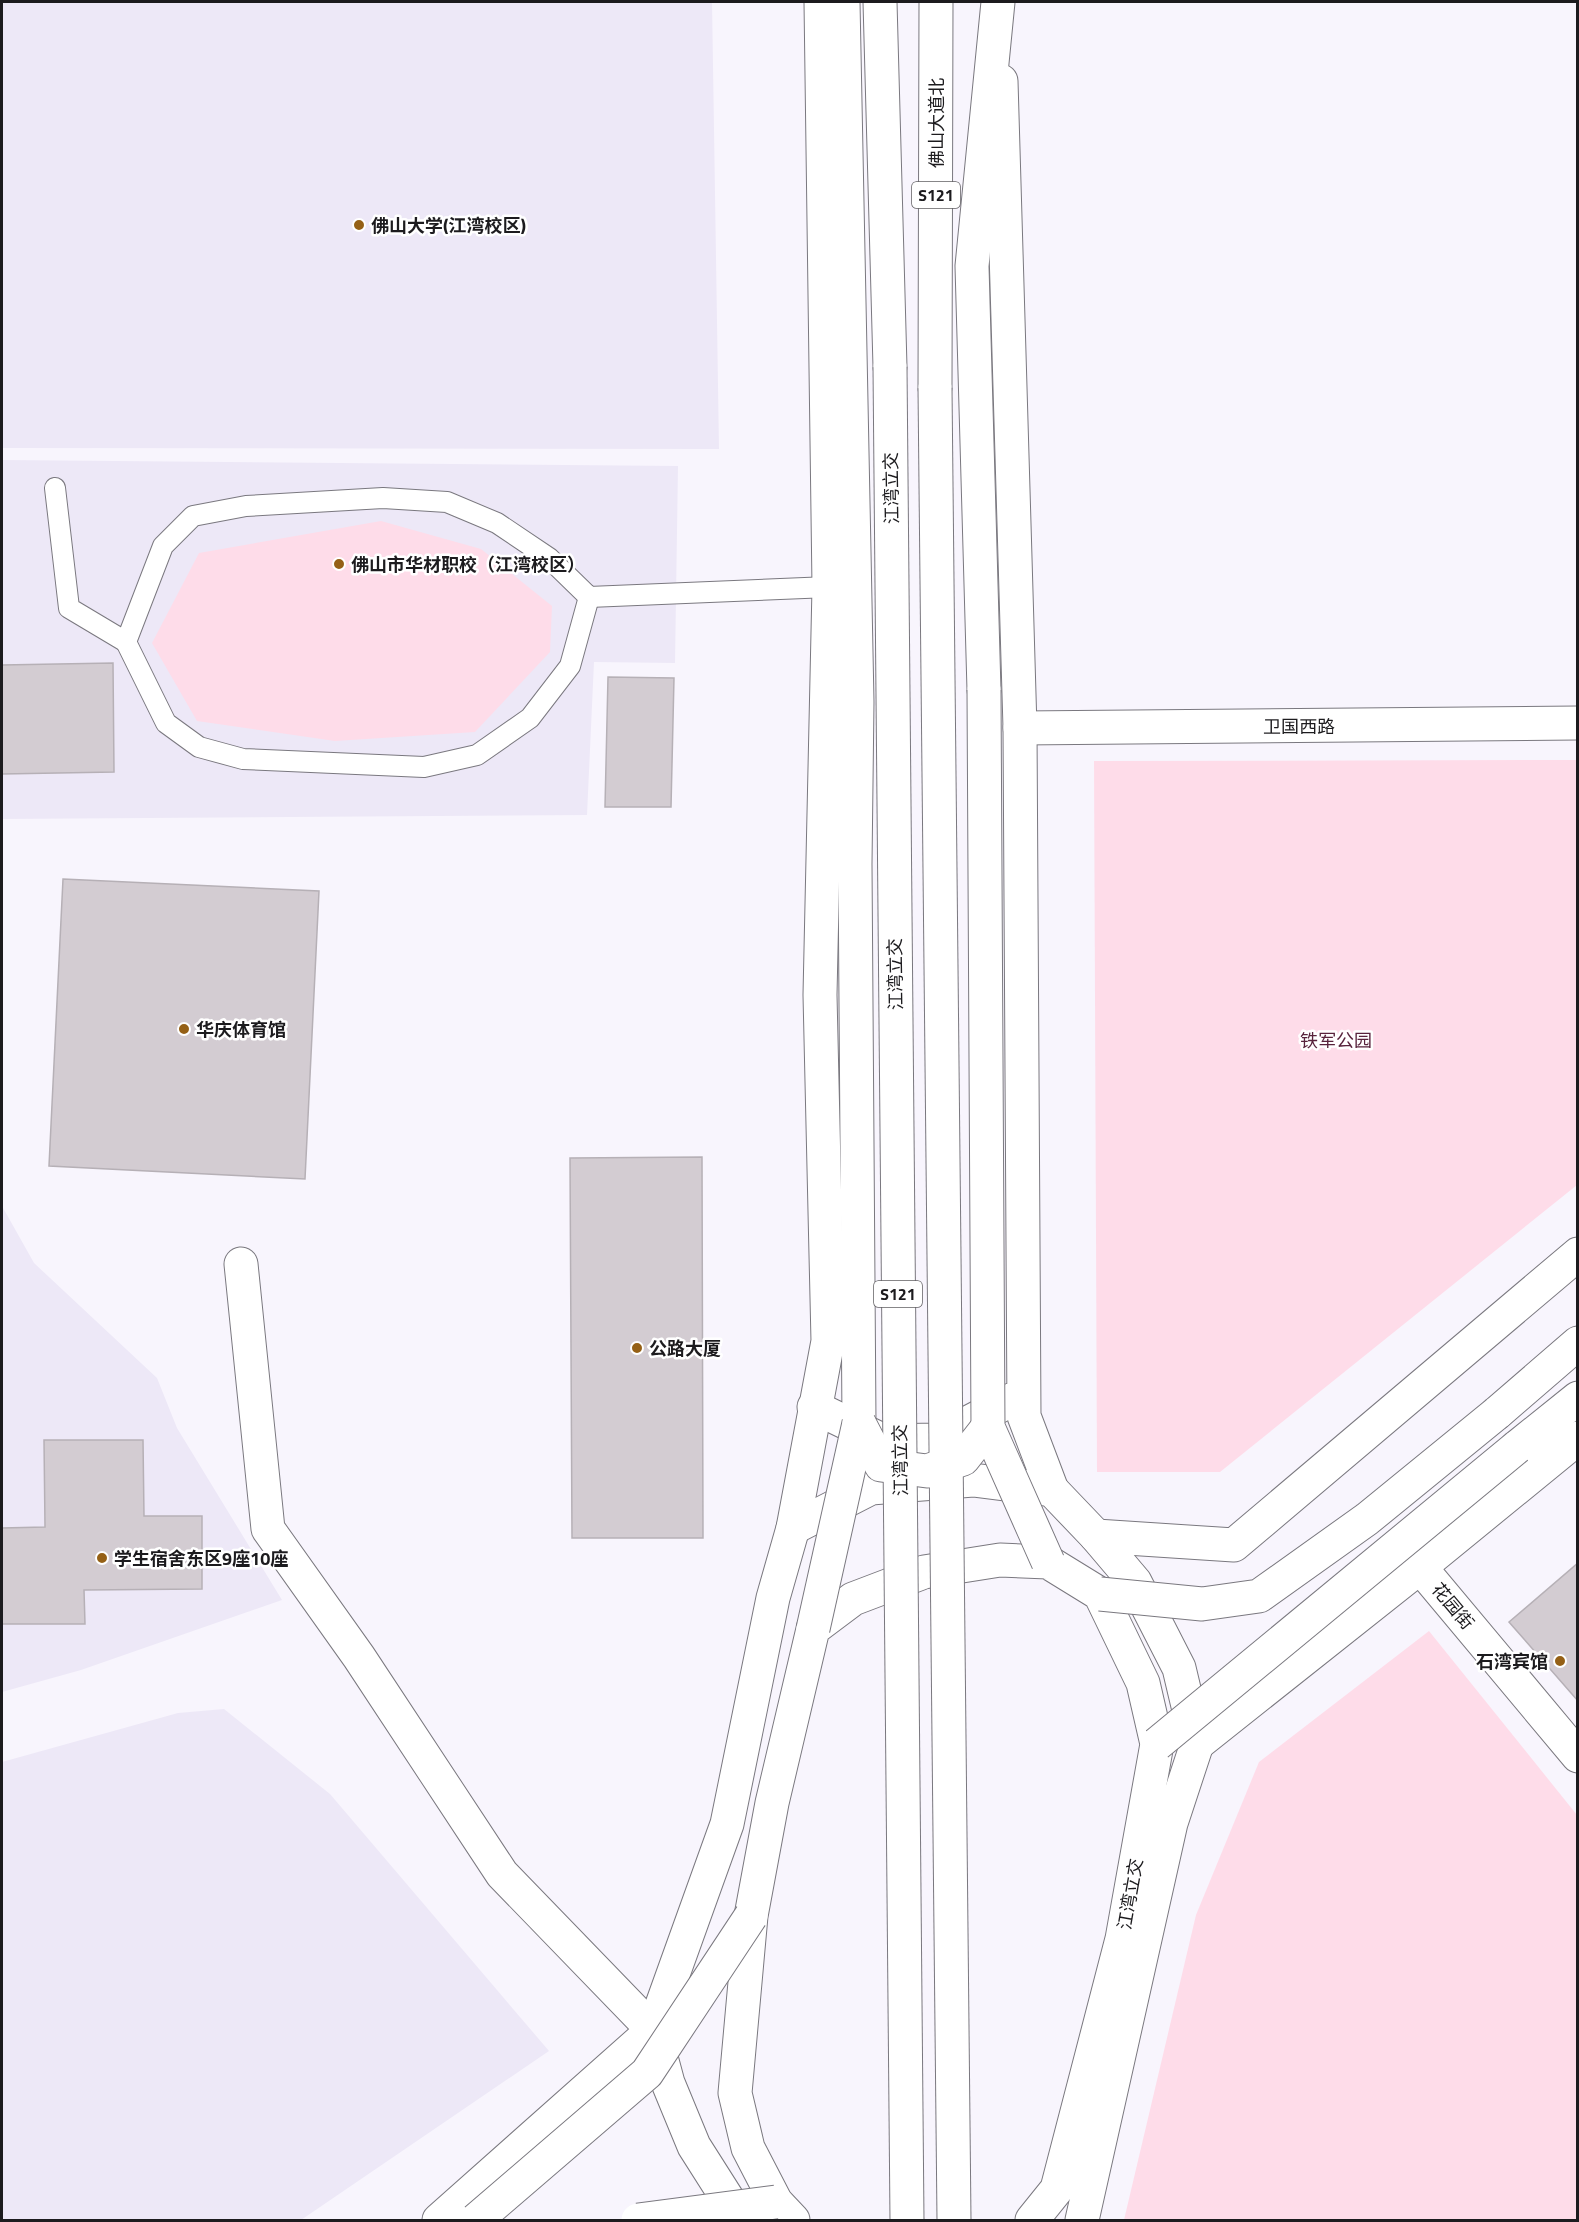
<svg xmlns="http://www.w3.org/2000/svg" width="1579" height="2222" font-family="'Titillium Web','Noto Sans SC',sans-serif">
  <rect width="100%" height="100%" fill="#f8f5fd"/>
  <g fill="#ede8f7">
    <polygon points="2,2 712,2 719,449 2,448"/>
    <polygon points="2,460 678,466 675,663 594,662 587,815 2,819"/>
    <polygon points="2,1206 34,1263 157,1378 177,1428 282,1600 81,1670 2,1692"/>
    <polygon points="224,1709 330,1794 549,2051 301,2220 2,2220 2,1762 178,1713"/>
  </g>
  <g fill="#fedce9">
    <polygon points="381,521 481,549 552,606 550,652 475,732 335,741 197,721 152,643 199,553"/>
    <polygon points="1577,760 1577,1185 1220,1472 1097,1472 1094,761"/>
    <polygon points="1429,1631 1577,1815 1577,2220 1124,2220 1196,1915 1259,1762"/>
  </g>
  <g fill="#d3ccd2" stroke="#b6b0b6" stroke-width="1.5">
    <polygon points="113,663 114,772 2,774 2,665"/>
    <polygon points="608,677 674,678 671,807 605,807"/>
    <polygon points="63,879 319,891 305,1179 49,1166"/>
    <polygon points="702,1157 703,1538 572,1538 570,1158"/>
    <polygon points="44,1440 143,1440 144,1516 202,1516 202,1589 84,1590 85,1624 2,1624 2,1528 45,1527"/>
    <polygon points="1578,1563 1578,1701 1509,1622"/>
  </g>
  <g fill="none" stroke-linecap="round" stroke-linejoin="round">
    <defs>
      <g id="lane">
        <polyline points="55,488 69,608 126,642 163,546 193,516 246,506 383,498 447,502 497,523 549,558 589,597 829,587"/>
        <polyline points="126,642 166,723 199,747 243,759 424,767 477,755 530,718 570,666 589,597"/>
      </g>
      <g id="street">
        <polyline points="241,1264 268,1529 359,1657 502,1874 653,2030"/>
        <polyline points="1420,1567 1578,1756"/>
      </g>
      <g id="secondary">
        <polyline points="1001,81 1020,728 1024,1416 1052,1490"/>
        <polyline points="1020,728 1578,723"/>
        <polyline points="814,1407 884,1441 935,1440 1011,1400"/>
        <polyline points="1497,1413 1578,1343"/>
        <polyline points="1517,1447 1578,1398"/>
        <polyline points="793,1528 871,1488 973,1480 1052,1490 1096,1536 1135,1582 1179,1668 1197,1744 1171,1823 1082,2220"/>
        <polyline points="1096,1536 1234,1545 1578,1254"/>
        <polyline points="1197,1744 1420,1567 1578,1438"/>
        <polyline points="654,2031 668,2083 694,2146 741,2220"/>
        <polyline points="439,2220 653,2030 727,1824 773,1598 793,1528 828,1341 820,995 829,587 821,2"/>
        <polyline points="793,2220 776,2202 748,2148 735,2093 751,1916 772,1803 813,1629 853,1599 924,1572 1000,1560 1048,1562 1100,1594 1143,1683 1157,1744 1122,1939 1057,2189 1032,2220"/>
      </g>
      <g id="highway">
        <polyline points="843,2 857,702 855,864 859,1423"/>
        <polyline points="880,2 890,367"/>
        <polyline points="935,388 936,2"/>
        <polyline points="984,690 972,266 998,2"/>
      </g>
    </defs>
    <use href="#lane" stroke="#7a787f" stroke-width="22"/>
    <use href="#street" stroke="#7a787f" stroke-width="35"/>
    <use href="#secondary" stroke="#7a787f" stroke-width="35"/>
    <use href="#highway" stroke="#7a787f" stroke-width="35"/>
    <use href="#lane" stroke="#fff" stroke-width="20"/>
    <use href="#street" stroke="#fff" stroke-width="33"/>
    <use href="#secondary" stroke="#fff" stroke-width="33"/>
    <use href="#highway" stroke="#fff" stroke-width="33"/>
    <defs>
      <g id="secondary-bridge">
        <polyline points="1100,1594 1202,1604 1259,1596 1367,1519 1497,1413"/>
        <polyline points="1157,1744 1517,1447"/>
        <polyline points="476,2220 647,2073 751,1916"/>
        <polyline points="638,2220 776,2202"/>
      </g>
      <g id="highway-bridge">
        <polyline points="890,367 907,2220"/>
        <polyline points="935,388 954,2220"/>
        <polyline points="984,690 988,1427 1048,1562"/>
        <polyline points="859,1423 881,1465 927,1471 963,1459 988,1427"/>
        <polyline points="813,1629 859,1423"/>
      </g>
    </defs>
    <use href="#secondary-bridge" stroke="#7a787f" stroke-width="35" stroke-linecap="butt"/>
    <use href="#highway-bridge" stroke="#7a787f" stroke-width="35" stroke-linecap="butt"/>
    <use href="#secondary-bridge" stroke="#fff" stroke-width="33"/>
    <use href="#highway-bridge" stroke="#fff" stroke-width="33"/>
  </g>
  <g fill="#956016" stroke="#fff" stroke-width="2">
    <circle cx="359" cy="225" r="6"/>
    <circle cx="339" cy="564" r="6"/>
    <circle cx="184" cy="1029" r="6"/>
    <circle cx="637" cy="1348" r="6"/>
    <circle cx="102" cy="1558" r="6"/>
    <circle cx="1560" cy="1661" r="6"/>
  </g>
  <g text-anchor="middle" dominant-baseline="central" stroke-width="5" stroke-linejoin="round" paint-order="stroke">
    <g fill="#fff" stroke="#605f62" stroke-width="1.5">
      <rect x="912" y="182" width="48" height="26" rx="4.5"/>
      <rect x="874" y="1281" width="48" height="26" rx="4.5"/>
    </g>
    <g font-size="16" font-weight="bold" fill="#1c1b1e">
      <text x="936" y="195">S121</text>
      <text x="898" y="1294">S121</text>
    </g>
    <g font-size="18" fill="#1c1b1e" stroke="#fff">
      <text transform="translate(936 123) rotate(-90)">佛山大道北</text>
      <text transform="translate(891 488) rotate(-91)">江湾立交</text>
      <text x="1299" y="726">卫国西路</text>
      <text transform="translate(895 974) rotate(-91)">江湾立交</text>
      <text transform="translate(900 1460) rotate(-91)">江湾立交</text>
      <text transform="translate(1453 1606) rotate(50)">花园街</text>
      <text transform="translate(1130 1894) rotate(-80)">江湾立交</text>
    </g>
    <g font-size="18" font-weight="bold" fill="#1c1b1e" stroke="#fff" text-anchor="start">
      <text x="371" y="225">佛山大学(江湾校区)</text>
      <text x="351" y="564">佛山市华材职校（江湾校区）</text>
      <text x="196" y="1029">华庆体育馆</text>
      <text x="649" y="1348">公路大厦</text>
      <text x="114" y="1558">学生宿舍东区9座10座</text>
      <text x="1548" y="1661" text-anchor="end">石湾宾馆</text>
    </g>
    <g font-size="18" fill="#58233c" stroke="#fff">
      <text x="1336" y="1040">铁军公园</text>
    </g>
  </g>
  <rect width="1579" height="2222" fill="none" stroke="#1c1b1e" stroke-width="6"/>
</svg>
